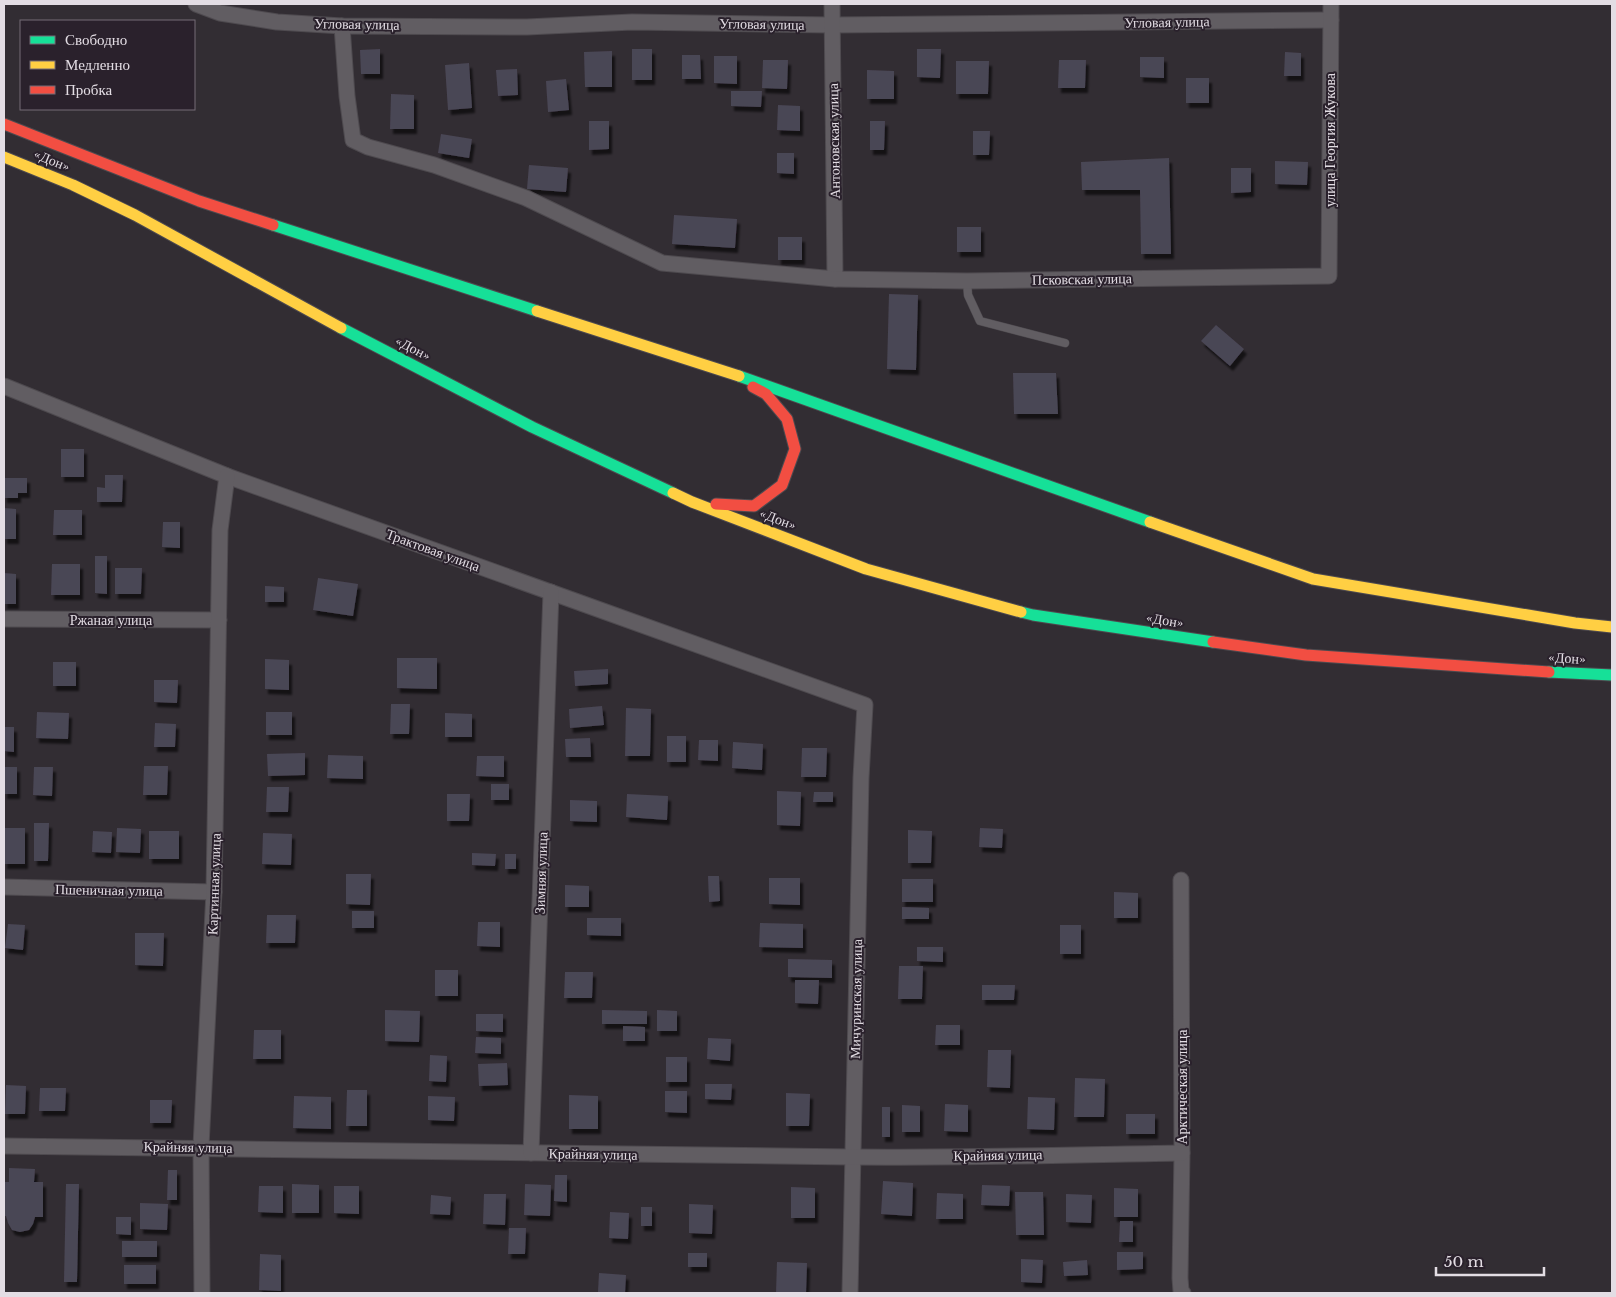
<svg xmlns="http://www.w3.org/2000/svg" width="1616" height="1297" font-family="'Libre Baskerville',serif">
  <defs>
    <filter id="shadow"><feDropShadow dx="3" dy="5" stdDeviation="1" flood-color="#0009"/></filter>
  </defs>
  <rect width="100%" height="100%" fill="#322d33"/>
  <g fill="#4a4655" filter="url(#shadow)">
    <polygon points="380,49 380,74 361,74 360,50"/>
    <rect x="632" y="49" width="20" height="31"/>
    <polygon points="917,49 941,49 940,78 917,77"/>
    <polygon points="612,51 612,87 585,87 584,52"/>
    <polygon points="1285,52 1301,53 1301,76 1284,76"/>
    <polygon points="682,55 700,55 701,79 682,79"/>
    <polygon points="714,56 737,56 737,84 714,83"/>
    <polygon points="1140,57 1164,57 1164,78 1140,77"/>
    <polygon points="763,60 788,60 787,89 762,88"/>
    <polygon points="1059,60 1086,60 1085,88 1058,88"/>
    <polygon points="956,61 989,61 988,94 956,94"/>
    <polygon points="469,63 472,108 448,110 445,65"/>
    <polygon points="517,69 518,95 498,96 496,70"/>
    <polygon points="867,70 894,71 894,99 867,99"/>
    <rect x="1186" y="78" width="23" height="25"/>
    <polygon points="566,79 569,110 548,112 546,81"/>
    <polygon points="731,91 762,91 761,107 731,106"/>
    <polygon points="391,94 414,95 414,129 390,129"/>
    <polygon points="778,105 800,106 800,131 777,130"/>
    <polygon points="589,121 609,121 609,149 589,150"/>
    <polygon points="870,121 885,121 884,150 870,150"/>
    <polygon points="973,131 990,131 989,155 973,155"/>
    <polygon points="441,134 472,139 469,158 438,153"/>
    <polygon points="777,153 794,153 794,174 777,173"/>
    <polygon points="1169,158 1171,254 1141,254 1140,190 1082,190 1081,162"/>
    <polygon points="1275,161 1308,162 1307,185 1275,184"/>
    <polygon points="529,165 568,168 566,192 527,189"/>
    <polygon points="1231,168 1251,168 1251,192 1231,193"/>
    <polygon points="674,215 737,219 735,248 672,244"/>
    <rect x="957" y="227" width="24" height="25"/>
    <rect x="778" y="237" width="24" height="23"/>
    <polygon points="889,294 918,295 916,370 887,369"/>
    <polygon points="1216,325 1244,349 1230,366 1201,341"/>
    <polygon points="1013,373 1056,373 1058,414 1014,414"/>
    <rect x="61" y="449" width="23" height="28"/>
    <polygon points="105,475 123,475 122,502 97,502 97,487 105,488"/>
    <polygon points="4,478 27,478 27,493 18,493 18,498 4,498"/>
    <polygon points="4,508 16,509 16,539 4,539"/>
    <polygon points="54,510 82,510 82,535 53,535"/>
    <polygon points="163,522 180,522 180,548 162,547"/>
    <polygon points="95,556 107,556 107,594 95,593"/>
    <polygon points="52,564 80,564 80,595 51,595"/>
    <polygon points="115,568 142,568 141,594 115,594"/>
    <polygon points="4,573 16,574 16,604 4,604"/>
    <polygon points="318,578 358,584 353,616 313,610"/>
    <polygon points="265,586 284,587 284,602 265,602"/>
    <polygon points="397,658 437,658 437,689 397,688"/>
    <polygon points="265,659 289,660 289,690 265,689"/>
    <rect x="53" y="662" width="23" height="24"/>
    <polygon points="608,669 608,684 575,686 574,671"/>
    <polygon points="154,680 178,680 177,703 154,702"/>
    <polygon points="391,704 410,704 409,734 390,734"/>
    <polygon points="602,706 604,725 570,728 569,709"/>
    <polygon points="626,708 651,709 650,756 625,756"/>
    <polygon points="37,712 69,713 68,739 36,738"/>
    <rect x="266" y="712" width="26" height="23"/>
    <polygon points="445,713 472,714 472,737 445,737"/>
    <polygon points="155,723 176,724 175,747 154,747"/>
    <polygon points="4,727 14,727 14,752 4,751"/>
    <rect x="667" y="736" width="19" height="26"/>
    <polygon points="590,738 591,757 566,757 565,739"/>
    <polygon points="699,740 718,740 718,761 698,760"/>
    <polygon points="733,742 763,744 762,770 732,768"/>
    <polygon points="802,748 827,748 826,777 801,777"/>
    <polygon points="305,753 305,775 268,776 267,754"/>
    <polygon points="328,755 363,756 363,779 327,778"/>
    <polygon points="477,756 504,756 504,777 476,776"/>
    <polygon points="144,766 168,766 167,795 143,795"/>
    <rect x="4" y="767" width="13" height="27"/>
    <polygon points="34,767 53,767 52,796 33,795"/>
    <rect x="491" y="784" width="18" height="16"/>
    <polygon points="267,787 289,787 288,812 266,812"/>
    <polygon points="777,791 801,792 800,826 777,825"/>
    <polygon points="814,792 833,792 833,802 813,802"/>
    <polygon points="447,794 470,794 469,821 447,821"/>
    <polygon points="627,794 668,796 667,820 626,817"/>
    <polygon points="570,800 597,801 597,822 570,821"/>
    <polygon points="34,823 49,823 48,861 34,861"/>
    <rect x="4" y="828" width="21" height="36"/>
    <polygon points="117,828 141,829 140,853 116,852"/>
    <polygon points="980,828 1003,829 1002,848 979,847"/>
    <polygon points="908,830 932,831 931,863 908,863"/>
    <polygon points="93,831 112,832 111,853 92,852"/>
    <rect x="149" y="831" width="30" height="28"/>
    <polygon points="263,833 292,834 291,865 262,864"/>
    <polygon points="472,853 496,854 495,866 472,865"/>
    <rect x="505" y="854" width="11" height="15"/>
    <polygon points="346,874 371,874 370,905 346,904"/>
    <polygon points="708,876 719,876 720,901 709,902"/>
    <polygon points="769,878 800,878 800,905 769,904"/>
    <rect x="902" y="879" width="31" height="23"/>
    <polygon points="565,885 589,886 589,907 565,907"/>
    <polygon points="1114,892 1138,893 1138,918 1114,918"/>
    <polygon points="902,907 929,908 929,919 902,919"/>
    <rect x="352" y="911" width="22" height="17"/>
    <polygon points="267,915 296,915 295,943 266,943"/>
    <polygon points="587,918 621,918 621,936 587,935"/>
    <polygon points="478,922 500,922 500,947 477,946"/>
    <polygon points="760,923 803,924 803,948 759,947"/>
    <polygon points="8,924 25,925 23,950 5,948"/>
    <rect x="1060" y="925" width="21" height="29"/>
    <polygon points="135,933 164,933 163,966 135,965"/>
    <polygon points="917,947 943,947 943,962 917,961"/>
    <polygon points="788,959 832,960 832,978 788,977"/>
    <polygon points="899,966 923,966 922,999 898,999"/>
    <rect x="435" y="970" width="23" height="26"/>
    <polygon points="565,972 593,972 592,998 564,998"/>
    <polygon points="795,980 819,980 818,1004 795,1003"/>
    <polygon points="982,985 1015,985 1014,1000 982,1000"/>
    <polygon points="385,1010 420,1011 419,1042 385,1041"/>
    <polygon points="602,1010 647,1011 647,1024 602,1024"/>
    <polygon points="657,1010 677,1011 677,1031 657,1031"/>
    <polygon points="476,1014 503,1014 503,1032 476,1031"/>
    <polygon points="936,1025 960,1025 960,1045 935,1045"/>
    <polygon points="623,1026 645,1027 645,1041 623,1041"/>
    <polygon points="254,1030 281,1030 281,1059 253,1059"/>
    <polygon points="476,1037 501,1038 501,1054 475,1053"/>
    <polygon points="708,1038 731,1039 730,1061 707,1059"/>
    <polygon points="988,1050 1011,1050 1010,1088 987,1087"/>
    <polygon points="430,1055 447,1056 446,1082 429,1081"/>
    <rect x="666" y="1057" width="21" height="25"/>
    <polygon points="507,1063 508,1085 479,1086 478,1064"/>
    <polygon points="1075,1078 1105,1079 1104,1117 1074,1117"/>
    <polygon points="705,1084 732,1084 731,1100 705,1099"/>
    <polygon points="6,1085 26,1086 25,1114 5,1114"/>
    <polygon points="40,1088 66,1088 65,1111 39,1111"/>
    <polygon points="347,1090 367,1090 367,1126 346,1126"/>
    <polygon points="665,1091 687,1091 687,1113 665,1112"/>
    <polygon points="786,1093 810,1094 809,1126 786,1126"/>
    <polygon points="569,1095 598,1096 598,1129 569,1129"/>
    <polygon points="294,1096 331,1097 331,1129 293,1128"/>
    <polygon points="428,1096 455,1097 454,1121 428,1120"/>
    <polygon points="1028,1097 1055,1098 1054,1130 1027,1129"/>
    <polygon points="150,1100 172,1100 171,1123 150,1123"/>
    <polygon points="945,1104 968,1105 968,1132 944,1131"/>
    <polygon points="902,1105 920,1106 920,1132 902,1132"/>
    <rect x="882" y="1107" width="8" height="30"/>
    <rect x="1126" y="1114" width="29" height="20"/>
    <polygon points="9,1168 35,1169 34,1182 43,1182 43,1217 35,1217 33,1224 29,1230 20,1232 12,1230 8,1223 6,1216 4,1216 4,1182 9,1182"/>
    <polygon points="168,1170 177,1170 177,1200 167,1200"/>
    <polygon points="555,1175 567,1175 567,1202 554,1201"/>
    <polygon points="883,1181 913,1183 912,1216 881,1214"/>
    <polygon points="66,1184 79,1184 77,1282 64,1282"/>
    <polygon points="292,1184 319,1185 319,1213 292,1213"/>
    <polygon points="525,1184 551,1185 550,1216 524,1215"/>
    <polygon points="982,1185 1010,1186 1009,1206 981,1205"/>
    <polygon points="259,1186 283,1186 283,1213 258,1212"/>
    <polygon points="334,1186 359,1186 359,1214 334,1213"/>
    <polygon points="791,1187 815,1188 815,1218 791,1218"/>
    <polygon points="1114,1188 1138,1189 1138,1217 1114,1217"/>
    <polygon points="1015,1192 1043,1192 1044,1235 1016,1235"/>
    <polygon points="937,1193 963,1194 963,1219 936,1219"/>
    <polygon points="484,1194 506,1194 505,1225 483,1224"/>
    <polygon points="1066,1194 1092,1195 1091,1223 1066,1222"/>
    <polygon points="431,1195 451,1197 450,1215 430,1214"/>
    <polygon points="140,1203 168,1204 167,1230 140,1229"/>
    <polygon points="689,1204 713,1205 712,1234 689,1233"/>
    <rect x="641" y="1207" width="11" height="19"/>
    <polygon points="610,1212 629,1213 628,1239 609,1238"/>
    <polygon points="116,1217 131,1217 131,1235 116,1234"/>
    <polygon points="1120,1221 1133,1221 1133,1242 1119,1242"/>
    <polygon points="509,1228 526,1228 525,1254 508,1254"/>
    <rect x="122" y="1241" width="35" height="16"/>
    <polygon points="1117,1252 1143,1252 1143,1269 1117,1270"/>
    <rect x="688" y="1253" width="19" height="14"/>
    <polygon points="260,1254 281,1255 281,1291 259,1290"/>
    <polygon points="1021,1259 1043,1260 1042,1283 1021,1282"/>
    <polygon points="1087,1260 1088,1275 1064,1276 1063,1262"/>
    <polygon points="777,1262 807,1263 806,1293 776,1293"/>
    <rect x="124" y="1265" width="32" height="19"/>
    <polygon points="599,1273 626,1275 625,1293 598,1292"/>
  </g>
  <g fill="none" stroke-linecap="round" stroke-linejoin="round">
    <defs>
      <polyline id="lane" points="967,281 968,295 980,321 1065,343"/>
      <g id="street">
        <polyline points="196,4 220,13 277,22 342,26 527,27 632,22 832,25 1331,20"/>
        <polyline points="832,4 835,279"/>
        <polyline points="342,26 347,96 353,140 368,147 434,165 526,198 662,263 835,279 967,281 1329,276 1331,4"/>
        <polyline points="4,386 227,476 865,705 861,778 850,1293"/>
        <polyline points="4,619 219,620"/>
        <polyline points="1181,880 1182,1153 1180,1278 1181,1291 1183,1293"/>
        <polyline points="4,887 214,892"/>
        <path d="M 4,1146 C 286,1147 568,1156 851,1157 C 961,1158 1072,1155 1182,1153"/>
        <polyline points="531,1153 551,592"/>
        <polyline points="202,1293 201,1146 214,892 220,530 227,476"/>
      </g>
      <g id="fast">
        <polyline points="273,225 537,311"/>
        <polyline points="341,328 532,427 673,493"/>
        <polyline points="739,376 1150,522"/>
        <polyline points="1021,612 1033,615 1213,642"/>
        <polyline points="1549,672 1612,675"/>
      </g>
      <g id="slow">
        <polyline points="4,157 73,185 135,215 341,328"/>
        <polyline points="537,311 739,376"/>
        <polyline points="673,493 692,502 866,569 1021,612"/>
        <polyline points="1150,522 1313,579 1575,623 1612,627"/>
      </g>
      <g id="jam">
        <polyline points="4,124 199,201 273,225"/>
        <polyline points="716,504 754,506 782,485 795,449 787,419 766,394 753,387"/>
        <polyline points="1213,642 1306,655 1549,672"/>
      </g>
    </defs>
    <use href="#lane" stroke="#4e4a4f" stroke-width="9"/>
    <use href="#street" stroke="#4e4a4f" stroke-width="17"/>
    <use href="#fast" stroke="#4e4a4f" stroke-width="13"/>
    <use href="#slow" stroke="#4e4a4f" stroke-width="13"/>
    <use href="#jam" stroke="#4e4a4f" stroke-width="13"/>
    <use href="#lane" stroke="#615d62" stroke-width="8"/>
    <use href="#street" stroke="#615d62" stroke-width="15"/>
    <use href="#fast" stroke="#16e098" stroke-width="11"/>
    <use href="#slow" stroke="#ffcf43" stroke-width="11"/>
    <use href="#jam" stroke="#f24e42" stroke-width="11"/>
  </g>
  <g text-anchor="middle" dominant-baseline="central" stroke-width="4" stroke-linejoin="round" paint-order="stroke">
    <g font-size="14" fill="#e3dde4" stroke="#2a212c">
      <text transform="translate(1167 22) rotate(-1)">Угловая улица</text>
      <text transform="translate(357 24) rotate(1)">Угловая улица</text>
      <text transform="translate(762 24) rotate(1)">Угловая улица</text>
      <text transform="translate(1330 140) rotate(-90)">улица Георгия Жукова</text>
      <text transform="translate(834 141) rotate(-91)">Антоновская улица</text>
      <text transform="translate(52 160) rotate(22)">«Дон»</text>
      <text transform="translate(1082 279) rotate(-1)">Псковская улица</text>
      <text transform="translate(413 348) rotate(27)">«Дон»</text>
      <text transform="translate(778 519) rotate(21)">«Дон»</text>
      <text transform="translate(433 550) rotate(20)">Трактовая улица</text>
      <text x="111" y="620">Ржаная улица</text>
      <text transform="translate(1165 620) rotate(9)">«Дон»</text>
      <text transform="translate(1567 658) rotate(3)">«Дон»</text>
      <text transform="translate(541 873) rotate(-88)">Зимняя улица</text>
      <text transform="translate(214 884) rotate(-88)">Картинная улица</text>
      <text transform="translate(109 890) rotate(1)">Пшеничная улица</text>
      <text transform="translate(856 999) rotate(-89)">Мичуринская улица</text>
      <text transform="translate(1182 1087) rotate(-90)">Арктическая улица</text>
      <text transform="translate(188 1147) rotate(1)">Крайняя улица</text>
      <text transform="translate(593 1154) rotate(1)">Крайняя улица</text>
      <text transform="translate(998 1155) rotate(-1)">Крайняя улица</text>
    </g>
  </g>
  <rect width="1616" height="1297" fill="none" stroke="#e3dde4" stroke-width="10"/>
  <rect x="20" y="20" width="175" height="90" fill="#2a212c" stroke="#746c76"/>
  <rect x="30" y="36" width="25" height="8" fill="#16e098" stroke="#746c76"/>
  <text x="65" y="45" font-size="15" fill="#e3dde4">Свободно</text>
  <rect x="30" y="61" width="25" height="8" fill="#ffcf43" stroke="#746c76"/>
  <text x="65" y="70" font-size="15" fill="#e3dde4">Медленно</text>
  <rect x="30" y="86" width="25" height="8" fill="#f24e42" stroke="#746c76"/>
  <text x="65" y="95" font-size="15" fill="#e3dde4">Пробка</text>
  <path d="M1436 1267v8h108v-8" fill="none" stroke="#e3dde4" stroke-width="2.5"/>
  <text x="1444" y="1267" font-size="15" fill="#e3dde4" stroke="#2a212c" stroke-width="4" paint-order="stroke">50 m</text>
</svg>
